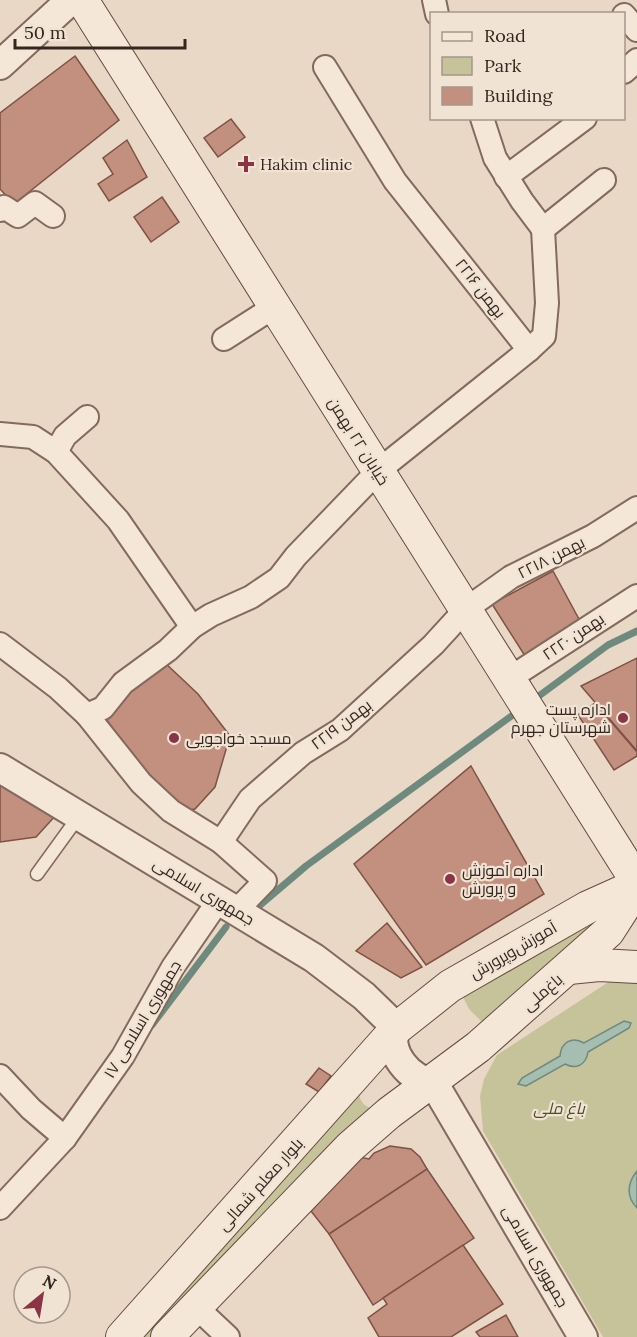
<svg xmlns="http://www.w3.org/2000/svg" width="637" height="1337" font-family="Lora,Cairo,serif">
  <rect width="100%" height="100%" fill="#e9d8c5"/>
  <g fill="#c6c39a">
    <polygon points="598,913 604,920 483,1023 469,1009 461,993"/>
    <polygon points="637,974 637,1337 603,1337 483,1131 480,1096 484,1079 497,1055 613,979"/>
    <path d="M 357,1086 C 360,1103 363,1107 380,1111 L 156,1337 L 140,1337 L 323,1136 Z"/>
  </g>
  <g fill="#a6bdb2" stroke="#6e8a7e" stroke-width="1.5">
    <path d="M 624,1021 L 631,1023 L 629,1028 L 588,1052 C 586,1065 576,1070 565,1064 L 526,1086 L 518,1084 L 522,1078 L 560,1056 C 561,1042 572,1036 584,1043 Z"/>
    <path d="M 637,1171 L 637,1208 C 626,1197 627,1183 637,1171 Z"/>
  </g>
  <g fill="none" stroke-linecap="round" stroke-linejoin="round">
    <g stroke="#6e8a7e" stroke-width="7">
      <polyline points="532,701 608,645 637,631"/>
      <polyline points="259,906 306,866 521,709"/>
      <polyline points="152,1025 226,927"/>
    </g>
  </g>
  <g fill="#c38f7f" stroke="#7e5246" stroke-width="1.5">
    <polygon points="75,56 119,120 14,204 0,189 0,113"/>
    <polygon points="231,119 245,137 218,157 204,138"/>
    <polygon points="127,140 147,177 109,201 98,184 113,174 103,158"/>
    <polygon points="162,197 179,222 151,242 134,217"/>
    <polygon points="553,571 580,621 525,656 492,604"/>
    <polygon points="637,658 637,751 581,686"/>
    <polygon points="163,661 198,694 230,736 215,787 195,809 184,811 140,770 105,717 115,699"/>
    <polygon points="595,703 637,752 637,756 614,770 578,715"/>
    <polygon points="471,766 544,894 426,965 354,864"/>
    <polygon points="0,783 57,814 36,837 0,842"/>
    <polygon points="387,923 422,967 401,978 356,951"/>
    <polygon points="319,1068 331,1076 319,1092 306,1084"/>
    <polygon points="390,1146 411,1149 420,1157 427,1169 329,1234 311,1211 359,1157 369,1159 374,1153"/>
    <polygon points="427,1169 474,1238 373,1305 329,1234"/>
    <polygon points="463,1245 503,1304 451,1337 379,1337 368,1318 387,1304 383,1298"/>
    <polygon points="506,1315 518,1337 480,1337 476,1332"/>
  </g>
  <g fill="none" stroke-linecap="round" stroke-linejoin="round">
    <defs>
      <polyline id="service" points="37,874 79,816"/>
      <g id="minor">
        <polyline points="434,0 437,14"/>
        <polyline points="624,15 637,30"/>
        <polyline points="624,72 637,60"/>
        <polyline points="482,118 495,158 522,201 543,229"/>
        <polyline points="506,177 585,118"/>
        <polyline points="0,210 4,207 18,216 35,203 53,216"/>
        <polyline points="224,339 274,307"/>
        <polyline points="529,350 544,336 547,303 543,229 604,180"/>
        <polyline points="0,434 33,437 56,452 118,520 192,627"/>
        <polyline points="56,452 65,436 87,417"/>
        <polyline points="0,644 58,688 87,715 141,783 171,811 221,842 265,881 236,911"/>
        <polyline points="510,678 637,596"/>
        <polyline points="87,715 103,708 123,683 168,650 192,627 211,615 251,597 279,578 296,556 378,471 529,350 395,181 325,67"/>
        <polyline points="221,842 250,799 303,753 340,730 433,645 466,609 511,577 593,536 637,508"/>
        <polyline points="0,1076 31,1109 65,1138"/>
        <polyline points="0,1208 65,1138 123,1056 173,967 219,900"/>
        <polyline points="195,1306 228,1337"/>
      </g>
      <g id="tertiary">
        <polyline points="0,65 71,0"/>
        <path d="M 0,768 L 314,958 L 364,996 L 397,1028 C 383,1049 412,1083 433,1082 L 583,1337"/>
      </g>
      <g id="secondary">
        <polyline points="82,0 637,882"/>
        <polyline points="569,968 599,965 637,967"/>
        <polyline points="122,1337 397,1028 450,986 588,907 637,885"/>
        <polyline points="167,1337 350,1147 389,1113 478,1047 608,932 637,887"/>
      </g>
    </defs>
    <use href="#service" stroke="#826a5d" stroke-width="15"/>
    <use href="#minor" stroke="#826a5d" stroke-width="26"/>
    <use href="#tertiary" stroke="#826a5d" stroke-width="32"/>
    <use href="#secondary" stroke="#644c40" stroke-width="34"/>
    <use href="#service" stroke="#f5e7d8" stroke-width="12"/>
    <use href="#minor" stroke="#f5e7d8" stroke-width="22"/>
    <use href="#tertiary" stroke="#f5e7d8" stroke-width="28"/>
    <use href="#secondary" stroke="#f5e7d8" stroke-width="32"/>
  </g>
  <g fill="#8a3445" stroke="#f1e3d4" stroke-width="2">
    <path d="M243 155h6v6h6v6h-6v6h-6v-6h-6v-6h6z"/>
    <circle cx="623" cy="718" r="6"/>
    <circle cx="174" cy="738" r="6"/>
    <circle cx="450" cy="879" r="6"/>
  </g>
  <g text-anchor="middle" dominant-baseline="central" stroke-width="4.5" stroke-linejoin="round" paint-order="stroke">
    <g font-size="16" fill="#34261f" stroke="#f1e3d4" text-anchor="start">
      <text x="260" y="164">Hakim clinic</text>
      <text x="611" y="709" text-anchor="end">اداره پست<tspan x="611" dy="18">شهرستان جهرم</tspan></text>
      <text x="186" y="738">مسجد خواجویی</text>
      <text x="462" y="870">اداره آموزش<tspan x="462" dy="18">و پرورش</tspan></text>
    </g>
    <g font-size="16" fill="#34261f" stroke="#f1e3d4">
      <text transform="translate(481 288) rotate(52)">۲۲بهمن ۱۶</text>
      <text transform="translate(359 441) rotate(58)">خیابان ۲۲ بهمن</text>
      <text transform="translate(551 557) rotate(-27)">۲۲بهمن ۱۸</text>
      <text transform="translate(573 636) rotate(-34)">۲۲بهمن ۲۰</text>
      <text transform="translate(341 724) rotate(-37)">۲۲بهمن ۱۹</text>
      <text transform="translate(204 891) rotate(31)">جمهوری اسلامی</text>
      <text transform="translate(513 950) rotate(-30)">آموزش‌و‌پرورش</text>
      <text transform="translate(542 992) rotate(-41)">باغ‌ملی</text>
      <text transform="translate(142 1019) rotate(-59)">جمهوری اسلامی ۱۷</text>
      <text transform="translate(260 1184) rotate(-48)">بلوار معلم شمالی</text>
      <text transform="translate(536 1256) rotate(60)">جمهوری اسلامی</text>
    </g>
    <g font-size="16" font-style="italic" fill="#4b4e28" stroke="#f1e3d4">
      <text x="559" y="1108">باغ ملی</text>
    </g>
  </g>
  <rect x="430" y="12" width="195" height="108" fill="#f1e3d4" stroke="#a5978c" stroke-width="1.5"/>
  <rect x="442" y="32" width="30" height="9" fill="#f5e7d8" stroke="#a5978c" stroke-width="1.5"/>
  <text x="484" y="42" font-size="18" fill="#34261f">Road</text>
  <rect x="442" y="57" width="30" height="18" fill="#c6c39a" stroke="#a5978c" stroke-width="1.5"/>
  <text x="484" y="72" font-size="18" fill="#34261f">Park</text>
  <rect x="442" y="87" width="30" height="18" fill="#c38f7f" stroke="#a5978c" stroke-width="1.5"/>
  <text x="484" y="102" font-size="18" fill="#34261f">Building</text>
  <g transform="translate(42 1295) rotate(30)"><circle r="28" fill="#f1e3d4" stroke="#a5978c" stroke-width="1.5"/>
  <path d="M0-4.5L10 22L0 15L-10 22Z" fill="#8a3445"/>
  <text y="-9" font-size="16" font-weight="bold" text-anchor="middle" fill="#34261f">N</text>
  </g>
  <path d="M15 39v9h170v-9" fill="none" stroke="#34261f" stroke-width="3"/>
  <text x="24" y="39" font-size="18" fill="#34261f" stroke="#f1e3d4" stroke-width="4.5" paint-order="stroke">50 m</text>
</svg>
